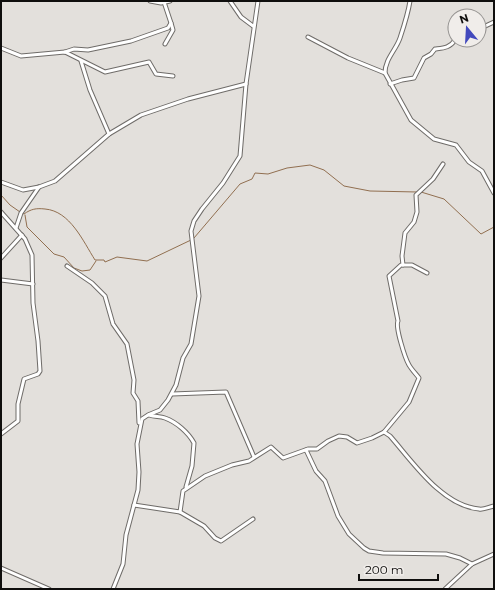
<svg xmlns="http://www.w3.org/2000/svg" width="495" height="590" font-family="Montserrat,sans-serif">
  <rect width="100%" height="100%" fill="#e3e0dc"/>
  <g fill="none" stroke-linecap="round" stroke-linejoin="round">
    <g stroke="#916f50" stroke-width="1">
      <polyline points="421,192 444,199 481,234 494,227"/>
      <polyline points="1,195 10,205 20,212"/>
      <path d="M 22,213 L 24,214 C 31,209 36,208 45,209 C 70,211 83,241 95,260 L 104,260 L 105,262 L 117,257 L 147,261 L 191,240"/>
      <polyline points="25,215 27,227 54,254 64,257 74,268 82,271 90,270 96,261"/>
      <polyline points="194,238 240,184 252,179 255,173 268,174 287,168 310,165 324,170 344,186 370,191 417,192"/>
    </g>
    <defs>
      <g id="minor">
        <polyline points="150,1 161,3 170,1"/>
        <polyline points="230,1 241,17 253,26"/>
        <polyline points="479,29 494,22"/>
        <polyline points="308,37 348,58 385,73 411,120 434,139 456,145 469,162 482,171 494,193"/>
        <polyline points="165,44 173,30 171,23"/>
        <polyline points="1,48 21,56 65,52 105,72 149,62 156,74 173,76"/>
        <polyline points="65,52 74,49 88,50 131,41 168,28 171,23 164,2"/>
        <polyline points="81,61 90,90 109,134"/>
        <path d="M 385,73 C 385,59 396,50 400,38 C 404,26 408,14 410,1"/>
        <path d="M 390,84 L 402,80 L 414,78 L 424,58 L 431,54 L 435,49 C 443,48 450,48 455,40"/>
        <polyline points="1,182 23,190 39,187 55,181 109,134 141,115 188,99 246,84"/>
        <polyline points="1,212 25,239 32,255 33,303 38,341 40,371 38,374 24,379 18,404 18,421 1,434"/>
        <polyline points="16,228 21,213 39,187"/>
        <polyline points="1,258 22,235"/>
        <polyline points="403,265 402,256 405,233 414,222 417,212 416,195 433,179 443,164"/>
        <polyline points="67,266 92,283 105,296 113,324 127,344 134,380 133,393 138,401 139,423"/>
        <polyline points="1,280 33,284"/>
        <polyline points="172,394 226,392 254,457"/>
        <path d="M 149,415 C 155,417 160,416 165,418 C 176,422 188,432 194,443 L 192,466 L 186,487"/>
        <path d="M 384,432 L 409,402 L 419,378 C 416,374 412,370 409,365 C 405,358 395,327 398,321 L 389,276 L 401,265 L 412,265 L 427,273"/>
        <polyline points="306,450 316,471 325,481 338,516 349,534 364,548 369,551 383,553 446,554 460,558 472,564"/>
        <path d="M 134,505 L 180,512 L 183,491 L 205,476 L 232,465 L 249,461 L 271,447 L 283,458 L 308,449 L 317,449 L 328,441 L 339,436 L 347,437 L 357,443 L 372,438 L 384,432 L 390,436 C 412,461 442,506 479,509 C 484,510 489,507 494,506"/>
        <polyline points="180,512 204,526 215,538 221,541 253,519"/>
        <polyline points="1,568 49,589"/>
        <polyline points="113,589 123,564 126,535 138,490 139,472 137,444 142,419 148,415 160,410 168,400 176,385 183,358 191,344 199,296 191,231 194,221 202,209 223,183 240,156 246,84 258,1"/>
        <polyline points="445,589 472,564 494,554"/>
      </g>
    </defs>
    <use href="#minor" stroke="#6f6c69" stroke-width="5"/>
    <use href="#minor" stroke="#fff" stroke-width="3"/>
  </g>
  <rect width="495" height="590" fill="none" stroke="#0f0e0d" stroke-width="4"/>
  <g transform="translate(467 28) rotate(342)"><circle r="19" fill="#f0edea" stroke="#969492"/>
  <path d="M0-3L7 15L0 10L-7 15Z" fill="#4249bd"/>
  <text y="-6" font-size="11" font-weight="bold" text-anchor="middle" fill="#0f0e0d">N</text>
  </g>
  <path d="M359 574v6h79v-6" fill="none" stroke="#0f0e0d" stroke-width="2"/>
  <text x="365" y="574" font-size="12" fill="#0f0e0d" stroke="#f0edea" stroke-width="3" paint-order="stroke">200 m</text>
</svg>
